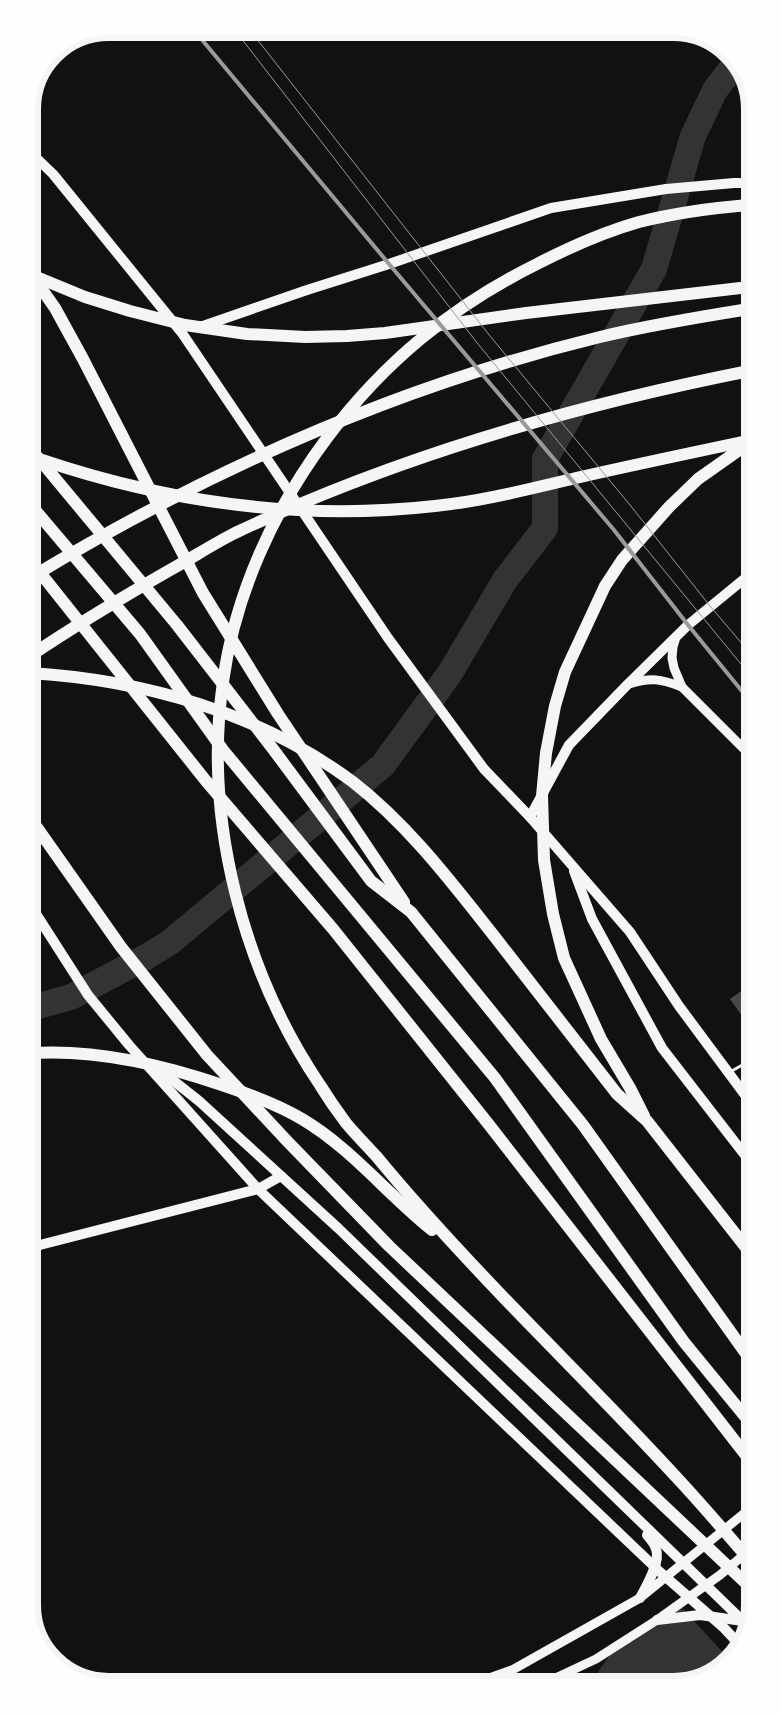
<svg xmlns="http://www.w3.org/2000/svg" width="781" height="1714" font-family="Rubik,sans-serif">
  <rect width="100%" height="100%" fill="#111"/>
  <polygon fill="#333" points="682,1608 729,1659 699,1681 596,1682 598,1672 613,1650"/>
  <g fill="none" stroke-linecap="round" stroke-linejoin="round">
    <polyline stroke="#333" stroke-width="26" points="31,1008 71,997 146,957 169,943 383,765 450,673 505,580 545,528 545,459 654,269 693,136 715,90 735,64"/>
  </g>
  <polygon fill="#4a4a4a" points="750,985 751,1011 742,1016 730,999"/>
  <g fill="none" stroke-linecap="round" stroke-linejoin="round">
    <polyline stroke="#f5f5f5" stroke-width="3" points="730,1072 751,1060"/>
    <g stroke="#f5f5f5" stroke-width="9">
      <polyline points="676,637 673,647 672,658 674,668 682,687 750,755"/>
      <path d="M 629,684 C 651,677 661,679 682,687"/>
      <polyline points="478,1682 514,1669 640,1598 752,1507"/>
      <polyline points="547,1682 596,1659 657,1620 720,1575 752,1548"/>
    </g>
    <g stroke="#f5f5f5" stroke-width="10">
      <polyline points="29,151 53,174 182,333 388,638 484,769 530,817"/>
      <polyline points="200,327 307,290 389,264 551,208 666,189 734,183 748,183"/>
      <polyline points="749,575 688,625 628,684 569,745 530,817 630,932 679,1006 751,1103"/>
      <polyline points="574,871 592,919 662,1048 751,1163"/>
      <polyline points="31,906 88,995 129,1045 258,1189 660,1572 724,1628 739,1644"/>
      <polyline points="155,1066 199,1101 338,1228 746,1624"/>
      <polyline points="32,1247 258,1189 281,1176"/>
      <path d="M 640,1598 C 646,1587 661,1562 656,1549 C 655,1544 650,1539 647,1535"/>
      <polyline points="657,1620 700,1615 743,1621"/>
    </g>
    <g stroke="#f5f5f5" stroke-width="12">
      <path d="M 748,205 C 712,208 675,213 639,222 C 604,232 570,247 537,264 C 452,306 384,362 327,438 C 274,509 235,594 223,682 C 203,819 243,971 320,1085 C 328,1098 337,1111 346,1123 C 356,1135 367,1146 377,1157 C 418,1207 462,1254 507,1301 C 564,1360 623,1419 679,1480 C 704,1507 728,1535 752,1563"/>
      <polyline points="29,271 55,308 83,359 203,593 278,714 404,902"/>
      <polyline points="34,276 85,297 130,311 185,325 247,334 305,337 347,336 385,333 526,313 749,287"/>
      <polyline points="30,448 177,625 273,749 371,881 411,912 583,1125 752,1362"/>
      <path d="M 39,459 C 166,502 301,521 435,506 C 483,501 529,489 576,478 C 633,465 690,453 747,441"/>
      <polyline points="30,504 140,634 223,750 495,1078 684,1342 752,1425"/>
      <polyline points="30,560 206,781 333,929 490,1126 752,1463"/>
      <path d="M 30,578 C 207,471 398,386 600,337 C 649,325 699,317 749,309"/>
      <path d="M 30,656 C 76,625 123,597 170,570 C 192,558 213,544 235,533 C 398,456 572,406 749,371"/>
      <path d="M 30,673 C 145,680 260,713 353,782 C 407,824 449,879 491,932 C 533,986 575,1040 617,1094 L 647,1121 L 751,1254"/>
      <polyline points="31,819 121,947 207,1055 288,1142 389,1246 752,1589"/>
      <path d="M 31,1053 C 96,1049 161,1064 222,1085 C 249,1094 277,1104 302,1119 C 351,1148 388,1195 432,1230"/>
      <polyline points="644,1116 630,1088 601,1039 564,958 553,914 544,860 542,796 546,753 555,706 565,672 605,586 622,560 669,507 698,479 749,443"/>
    </g>
    <g stroke="#9a9a9a" stroke-width="1">
      <polyline points="234,29 478,344 750,675"/>
      <polyline points="249,29 490,336 630,505 710,606 750,653"/>
    </g>
    <polyline stroke="#9a9a9a" stroke-width="4" points="193,29 389,264 614,530 688,625 750,701"/>
  </g>
  <path d="M0 0H781V1714H0ZM109 38H673A71 71 0 0 1 744 109V1605A71 71 0 0 1 673 1676H109A71 71 0 0 1 38 1605V109A71 71 0 0 1 109 38Z" fill="#fefefe" fill-rule="evenodd"/>
  <path fill="none" stroke="#f5f5f5" stroke-width="6" d="M109 38H673A71 71 0 0 1 744 109V1605A71 71 0 0 1 673 1676H109A71 71 0 0 1 38 1605V109A71 71 0 0 1 109 38Z"/>
</svg>
